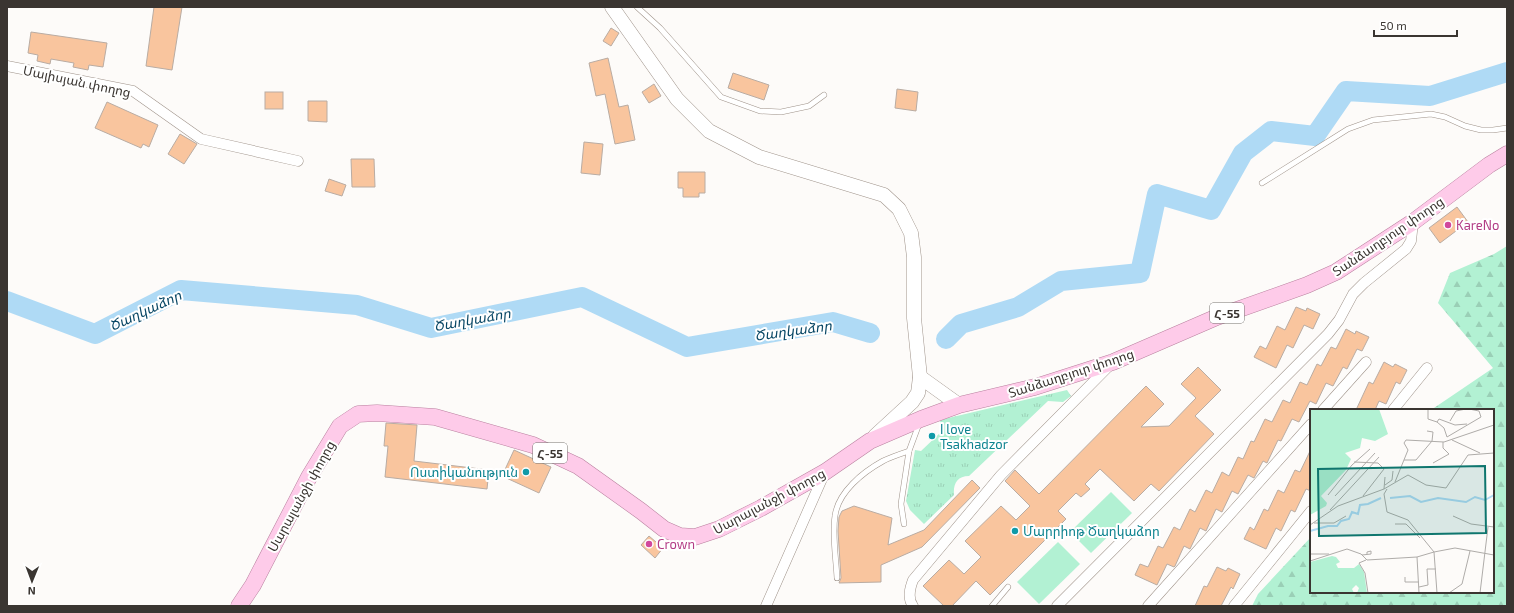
<svg xmlns="http://www.w3.org/2000/svg" width="1514" height="613" font-family="'Exo 2','Noto Sans Armenian',sans-serif">
  <defs>
    <pattern id="grass-tufts" width="24" height="20" patternUnits="userSpaceOnUse"><rect width="24" height="20" fill="#b2f1d3"/><path d="M3 7l-1-3M5 7V3M7 7l1-3M15 17l-1-3M17 17v-4M19 17l1-3" fill="none" stroke="#9acfb6"/></pattern>
    <pattern id="forest-firs" width="22" height="20" patternUnits="userSpaceOnUse"><rect width="22" height="20" fill="#b2f1d3"/><path d="M5 1l3.5 6h-7zM16 11l3.5 6h-7z" fill="#9acfb6"/></pattern>
  </defs>
  <rect width="100%" height="100%" fill="#fdfbf9"/>
  <path fill="url(#grass-tufts)" d="M 1067,390 L 1071,396 L 1063,402 L 1048,401 L 969,476 C 957,476 953,484 954,495 L 924,524 L 910,510 L 906,501 L 915,450 L 921,451 L 941,432 L 940,420 Z"/>
  <polygon fill="url(#forest-firs)" points="1507,246 1507,606 1252,606 1258,594 1311,537 1311,592 1493,592 1493,410 1431,410 1493,368 1438,303 1450,273 1494,254"/>
  <g fill="#b2f1d3">
    <polygon points="1111,492 1132,513 1091,553 1070,532"/>
    <polygon points="1058,542 1080,564 1039,604 1017,582"/>
  </g>
  <g fill="none" stroke-linecap="round" stroke-linejoin="round">
    <g stroke="#afdaf5" stroke-width="20">
      <polyline points="7,301 95,334 181,290 357,305 431,328 582,297 687,347 833,322 870,333"/>
      <polyline points="946,339 961,324 1018,307 1061,281 1140,273 1157,194 1211,210 1243,153 1271,131 1315,136 1346,91 1430,96 1507,72"/>
    </g>
  </g>
  <g fill="#f9c59e" stroke="#b9aca3">
    <polygon points="154,7 182,7 172,70 146,66"/>
    <polygon points="611,28 619,33 611,46 603,41"/>
    <polygon points="31,32 107,43 103,67 89,65 88,70 73,67 74,63 51,59 50,64 37,61 38,55 28,53"/>
    <polygon points="608,58 619,107 628,105 635,140 615,144 605,94 596,96 589,63"/>
    <polygon points="733,73 769,85 764,100 728,88"/>
    <polygon points="654,84 661,96 649,103 642,92"/>
    <polygon points="897,89 918,92 916,111 895,108"/>
    <rect x="265" y="92" width="18" height="17"/>
    <polygon points="308,101 327,101 327,122 308,121"/>
    <polygon points="107,102 158,125 149,147 143,144 141,148 95,128"/>
    <polygon points="180,134 197,144 184,164 168,154"/>
    <polygon points="584,142 603,144 600,175 581,173"/>
    <polygon points="351,159 374,159 375,187 352,187"/>
    <polygon points="678,172 705,172 705,193 699,193 699,197 683,197 683,188 678,188"/>
    <polygon points="329,179 346,185 342,196 325,191"/>
    <polygon points="1457,207 1468,222 1440,243 1429,228"/>
    <polygon points="1296,307 1306,311 1307,308 1320,314 1313,329 1304,325 1293,348 1287,345 1276,368 1254,357 1260,346 1266,349 1277,326 1285,330"/>
    <polygon points="1346,329 1355,334 1356,331 1369,337 1362,351 1357,349 1347,369 1343,367 1333,386 1326,383 1316,404 1310,401 1299,422 1292,419 1281,441 1278,440 1267,463 1263,461 1254,478 1248,475 1238,494 1232,491 1222,512 1216,509 1206,531 1200,528 1190,549 1184,546 1175,566 1174,567 1167,564 1157,585 1135,575 1140,564 1148,567 1158,546 1163,548 1174,527 1180,530 1190,509 1195,512 1206,490 1212,493 1222,472 1229,476 1238,457 1243,459 1251,441 1254,442 1265,419 1272,422 1283,400 1290,403 1300,382 1307,385 1317,364 1321,366 1331,347 1336,349"/>
    <polygon points="1384,362 1393,367 1395,364 1407,370 1400,384 1396,382 1386,404 1379,401 1375,410 1356,410 1369,382 1373,384"/>
    <polygon points="1198,367 1221,390 1195,416 1214,434 1159,491 1151,484 1134,501 1100,469 1085,484 1090,489 1081,497 1076,493 1058,511 1066,519 990,595 976,581 952,606 944,606 923,586 949,560 964,574 981,557 965,541 1001,506 1016,520 1030,506 1005,481 1015,470 1039,494 1146,386 1164,404 1141,427 1169,426 1196,398 1181,384"/>
    <polygon points="386,423 417,425 414,461 489,470 487,489 385,477 388,446 384,446"/>
    <polygon points="1311,449 1311,491 1306,489 1295,512 1291,510 1281,531 1276,528 1266,549 1244,539 1250,527 1254,530 1264,509 1268,511 1278,490 1284,493 1295,470 1300,472"/>
    <polygon points="514,450 551,467 539,493 502,476"/>
    <polygon points="972,480 980,488 922,547 881,565 881,582 839,583 841,578 838,531 839,517 842,511 854,506 892,518 888,545 924,530"/>
    <polygon points="649,536 663,548 655,558 641,545"/>
    <polygon points="1217,567 1226,571 1228,568 1240,574 1233,589 1231,587 1221,606 1195,606 1204,586 1207,587"/>
  </g>
  <g fill="none" stroke-linecap="round" stroke-linejoin="round">
    <defs>
      <g id="lane">
        <polyline points="637,7 660,28 721,97 760,111 781,112 809,106 824,95"/>
        <polyline points="1262,183 1348,129 1373,120 1431,114 1445,117 1465,126 1481,130 1493,130 1507,128"/>
        <polyline points="904,524 901,504 909,451 919,424"/>
        <path d="M 837,578 C 836,558 832,535 835,516 C 838,492 863,472 883,461 C 891,457 900,454 909,451"/>
        <polyline points="992,606 1008,587"/>
      </g>
      <g id="street">
        <polyline points="7,66 133,91 201,139 298,161"/>
        <polyline points="1323,410 1366,362"/>
        <polyline points="1393,410 1427,368"/>
        <polyline points="766,606 825,472"/>
        <path d="M 913,606 C 907,598 910,588 913,580 L 1001,475 L 1110,365"/>
        <polyline points="1057,606 1328,334 1339,320 1353,294 1364,283 1406,249 1411,241 1413,222"/>
        <polyline points="1148,606 1311,424"/>
        <polyline points="1234,606 1311,511"/>
      </g>
      <g id="secondary">
        <polyline points="612,7 677,99 709,131 759,157 884,195 899,209 911,233 914,257 914,318 920,377 918,393 912,402 875,436"/>
        <polyline points="920,377 959,405"/>
      </g>
      <polyline id="primary" points="239,606 253,585 309,477 340,426 358,414 377,413 435,417 533,445 578,466 641,511 664,529 680,536 695,537 719,529 761,508 825,472 870,441 921,419 959,405 1035,387 1113,362 1217,317 1307,285 1336,272 1413,222 1489,165 1507,154"/>
    </defs>
    <use href="#lane" stroke="#9f938a" stroke-width="6"/>
    <use href="#street" stroke="#9f938a" stroke-width="11"/>
    <use href="#secondary" stroke="#9f938a" stroke-width="15"/>
    <use href="#primary" stroke="#b9809f" stroke-width="17"/>
    <use href="#lane" stroke="#fff" stroke-width="5"/>
    <use href="#street" stroke="#fff" stroke-width="10"/>
    <use href="#secondary" stroke="#fff" stroke-width="14"/>
    <use href="#primary" stroke="#fecbe9" stroke-width="16"/>
  </g>
  <g fill="#d1479c" stroke="#fff" stroke-width="1.5">
    <circle cx="1448" cy="225" r="4"/>
    <circle cx="649" cy="544" r="4"/>
  </g>
  <g fill="#0f9aa8" stroke="#fff" stroke-width="1.5">
    <circle cx="932" cy="436" r="4"/>
    <circle cx="526" cy="472" r="4"/>
    <circle cx="1015" cy="531" r="4"/>
  </g>
  <g text-anchor="middle" dominant-baseline="central" stroke-width="4" stroke-linejoin="round" paint-order="stroke">
    <g fill="#fff" stroke="#75726f" stroke-width="1">
      <rect x="1210" y="303" width="34" height="20" rx="3"/>
      <rect x="533" y="443" width="34" height="20" rx="3"/>
    </g>
    <g font-size="12" font-weight="bold" fill="#3a3531">
      <text x="1227" y="313">Հ-55</text>
      <text x="550" y="453">Հ-55</text>
    </g>
    <g font-size="13" fill="#3a3531" stroke="#fff">
      <text transform="translate(77 81) rotate(12)">Մայիսյան փողոց</text>
      <text transform="translate(1388 236) rotate(-34)">Տանձաղբյուր փողոց</text>
      <text transform="translate(1071 373) rotate(-18)">Տանձաղբյուր փողոց</text>
      <text transform="translate(301 496) rotate(-61)">Սարալանջի փողոց</text>
      <text transform="translate(769 501) rotate(-28)">Սարալանջի փողոց</text>
    </g>
    <g font-size="13" fill="#b23c85" stroke="#fff" text-anchor="start">
      <text x="1456" y="225">KareNo</text>
      <text x="657" y="544">Crown</text>
    </g>
    <g font-size="13" fill="#0d838f" stroke="#fff" text-anchor="start">
      <text x="940" y="429">I love<tspan x="940" dy="15">Tsakhadzor</tspan></text>
      <text x="518" y="472" text-anchor="end">Ոստիկանություն</text>
      <text x="1023" y="531">Մարրիոթ Ծաղկաձոր</text>
    </g>
    <g font-size="14" font-style="italic" fill="#084765" stroke="#fff">
      <text transform="translate(145 310) rotate(-25)">Ծաղկաձոր</text>
      <text transform="translate(472 319) rotate(-10)">Ծաղկաձոր</text>
      <text transform="translate(793 330) rotate(-8)">Ծաղկաձոր</text>
    </g>
  </g>
  <g transform="translate(1310 409)">
    <rect width="184" height="184" fill="#fdfbf9"/>
    <path d="M 0,0 L 69,0 L 78,25 L 65,32 L 52,29 L 50,39 L 35,44 L 41,50 L 36,61 L 11,87 L 17,94 L 16,97 L 0,106 ZM 22,147 L 26,148 L 30,153 L 26,155 L 28,159 L 44,159 L 49,155 L 54,163 L 57,184 L 47,184 L 49,179 L 46,176 L 42,180 L 44,184 L 0,184 L 0,153 Z" fill="#b2f1d3"/>
    <path fill="none" stroke="#afdaf5" stroke-width="2" d="M 80,89 L 100,87 L 111,93 L 128,89 L 156,93 L 165,88 L 175,91 L 184,86M 0,122 L 18,117 L 27,117 L 31,112 L 39,110 L 42,103 L 48,105 L 50,96 L 58,95 L 71,89"/>
    <path fill="none" stroke="#afaca9" stroke-width="1" d="M 118,0 L 118,10 L 127,13 L 134,19 L 137,28M 140,12 L 146,2 L 156,0M 127,13 L 129,10 L 145,16 L 157,15M 137,28 L 171,8 L 169,2 L 159,0M 142,31 L 170,44M 94,51 L 106,51 L 122,32 L 123,23 L 117,22M 44,53 L 68,54 L 74,60 L 53,87M 123,54 L 139,45 L 133,39 L 133,33M 85,73 L 98,41 L 94,34 L 96,31 L 134,33 L 184,16M 75,76 L 82,71 L 83,62M 74,80 L 75,68M 77,80 L 74,85 L 77,103 L 98,111 L 124,143 L 145,139 L 184,146M 18,86 L 42,56 L 60,40M 25,87 L 65,44M 20,101 L 69,48M 143,107 L 161,115 L 184,118M 4,114 L 24,114 L 36,107M 85,115 L 96,115 L 110,129M 0,116 L 28,97 L 74,80 L 98,66 L 116,76 L 136,79 L 158,46 L 184,44M 0,145 L 19,145M 52,146 L 61,145 L 61,142 L 57,143 L 57,145M 107,148 L 109,184M 56,151 L 49,154 L 55,164 L 58,184M 0,152 L 37,140 L 51,145 L 57,151 L 107,148 L 124,143 L 127,184M 95,168 L 95,173 L 109,173M 109,178 L 118,176 L 117,160 L 126,160M 139,184 L 152,175 L 160,142M 170,184 L 178,118"/>
    <path fill="#0f766e" fill-opacity="0.15" stroke="#0f766e" stroke-width="2" d="M 175,57 L 176,124 L 9,127 L 8,60 Z"/>
    <rect width="184" height="184" fill="none" stroke="#3a3531" stroke-width="2"/>
  </g>
  <rect width="1514" height="613" fill="none" stroke="#3a3531" stroke-width="16"/>
  <g transform="translate(32 581) rotate(181)" stroke="#ffffff" stroke-width="3" paint-order="stroke">
  <path d="M0-3L7 15L0 10L-7 15Z" fill="#3a3531"/>
  <text y="-6" font-size="11" font-weight="bold" text-anchor="middle" fill="#3a3531">N</text>
  </g>
  <path d="M1374 30v6h83v-6" fill="none" stroke="#3a3531" stroke-width="2"/>
  <text x="1380" y="30" font-size="12" fill="#3a3531" stroke="#ffffff" stroke-width="3" paint-order="stroke">50 m</text>
</svg>
